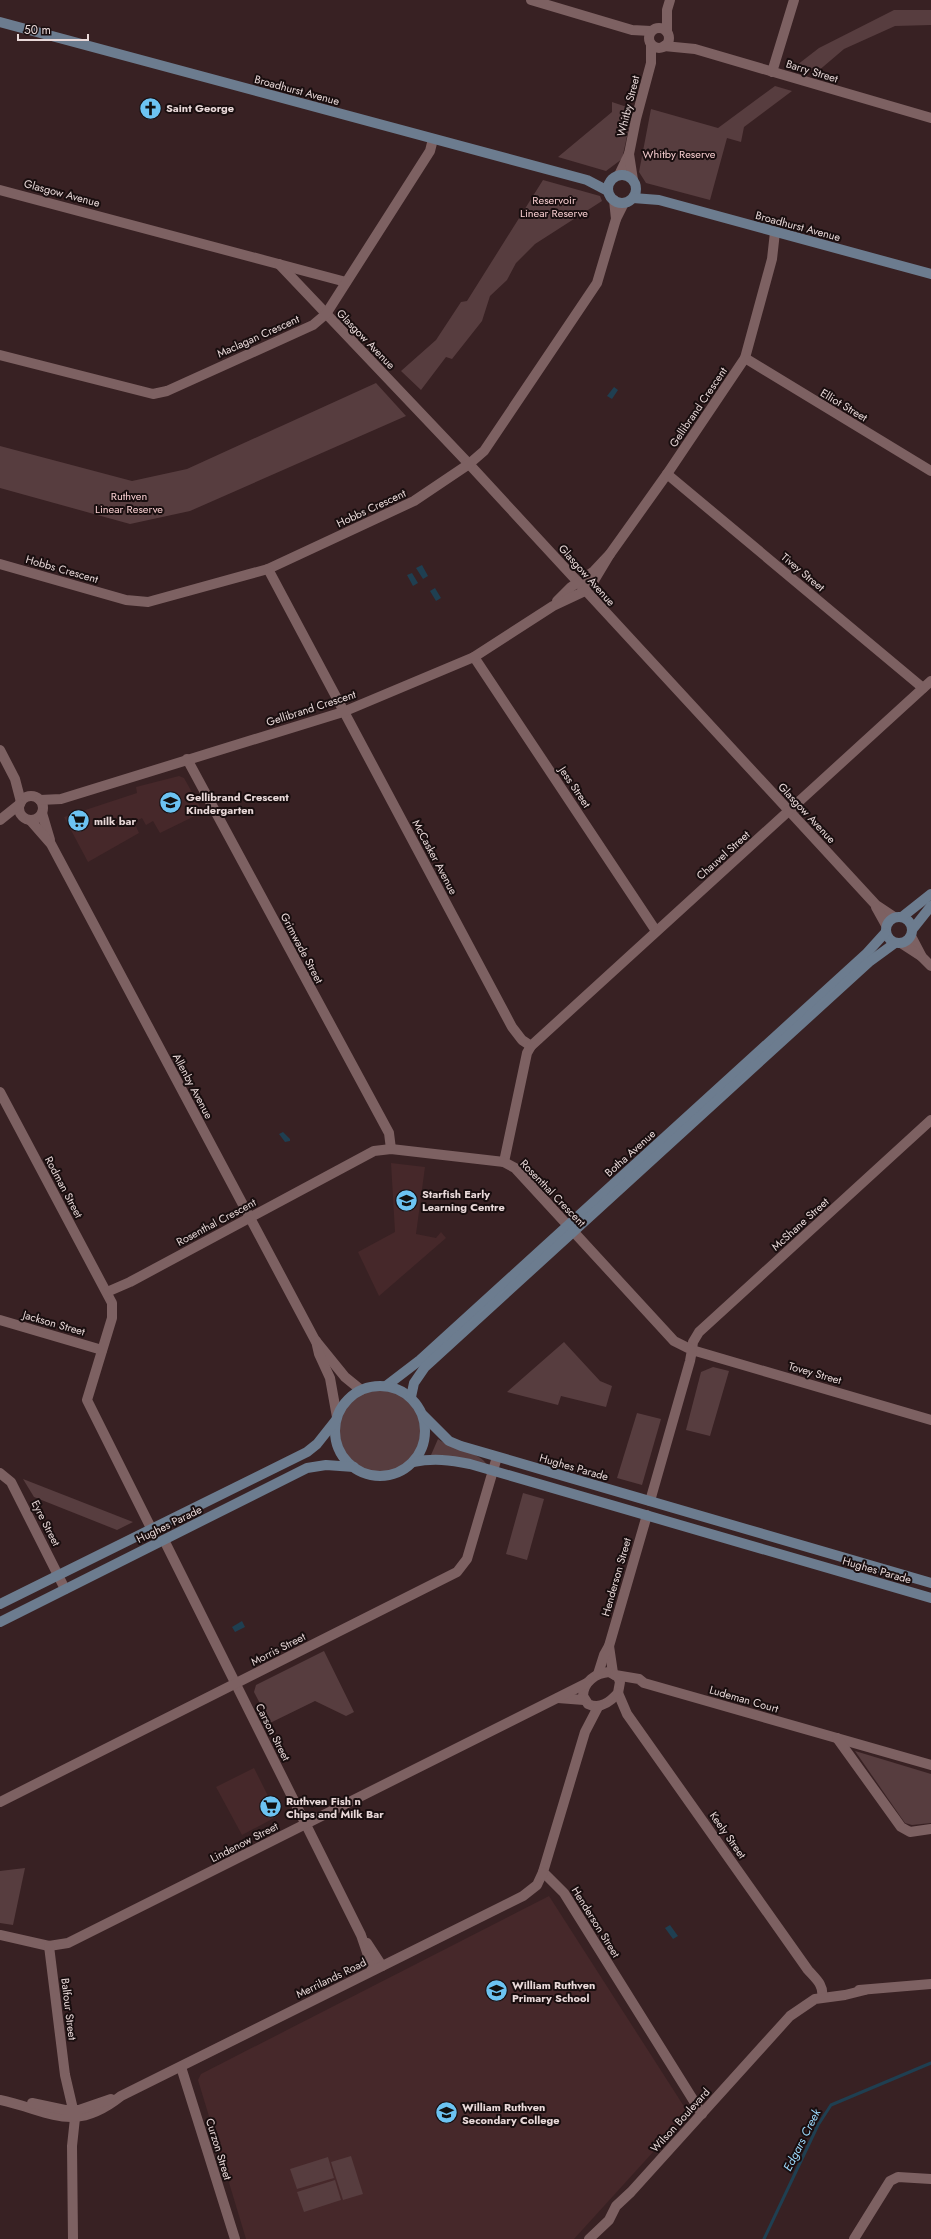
<svg xmlns="http://www.w3.org/2000/svg" width="931" height="2239" font-family="Jost,sans-serif">
  <rect width="100%" height="100%" fill="#382123"/>
  <g fill="#46282a">
    <polygon points="179,776 184,778 203,812 160,833 153,821 146,825 142,818 134,822 139,833 88,862 64,817 137,793 136,787"/>
    <polygon points="391,1163 425,1167 416,1234 436,1238 441,1232 446,1238 379,1296 358,1252 395,1232"/>
    <polygon points="254,1768 278,1816 242,1835 216,1787"/>
    <polygon points="549,1896 685,2108 684,2118 574,2239 246,2239 198,2080 201,2074"/>
  </g>
  <g fill="#573d3f">
    <polygon points="894,10 931,10 931,25 895,26 844,49 817,72 797,65 819,48"/>
    <polygon points="775,86 792,91 744,127 741,142 727,138 710,200 646,183 639,172 651,109 718,128"/>
    <polygon points="612,102 633,109 622,159 606,171 558,157 612,112"/>
    <polygon points="543,180 600,196 602,201 535,244 516,263 507,280 490,296 482,321 452,359 446,357 421,390 401,371 436,340 461,302 467,301"/>
    <polygon points="376,383 406,416 190,511 130,524 0,488 0,446 132,481 187,469"/>
    <polygon points="564,1342 600,1381 612,1386 606,1407 561,1396 558,1405 507,1392"/>
    <polygon points="713,1367 729,1371 710,1436 686,1430 701,1372"/>
    <circle cx="381" cy="1431" r="42"/>
    <polygon points="637,1413 661,1419 642,1485 617,1478"/>
    <path d="M 438,1439 C 450,1448 481,1452 487,1465 L 448,1456 L 431,1455 Z"/>
    <polygon points="23,1479 133,1522 117,1530 34,1497"/>
    <polygon points="523,1493 544,1499 527,1560 506,1554"/>
    <polygon points="324,1651 354,1712 346,1716 315,1701 270,1723 254,1692 256,1685"/>
    <polygon points="855,1751 931,1774 931,1823 912,1825 905,1823"/>
    <polygon points="25,1868 13,1925 0,1923 0,1871"/>
    <polygon points="351,2156 363,2194 343,2200 331,2162"/>
    <polygon points="328,2157 334,2178 297,2189 290,2169"/>
    <polygon points="335,2180 341,2200 304,2212 297,2192"/>
  </g>
  <g fill="#1f3f51">
    <polygon points="614,387 618,390 612,399 607,396"/>
    <polygon points="422,565 428,576 423,579 416,568"/>
    <polygon points="412,573 418,583 413,586 407,575"/>
    <polygon points="435,588 441,598 436,601 430,591"/>
    <polygon points="283,1132 290,1139 290,1141 285,1142 279,1134"/>
    <polygon points="242,1621 245,1627 235,1632 232,1627"/>
    <polygon points="670,1925 678,1936 673,1939 665,1928"/>
  </g>
  <g fill="none" stroke-linecap="round" stroke-linejoin="round">
    <polyline stroke="#1f3f51" stroke-width="3" points="764,2239 818,2125 831,2105 931,2063"/>
    <g stroke="#7d6162" stroke-width="10">
      <polyline points="531,0 632,30 651,31"/>
      <circle cx="659" cy="38" r="10"/>
      <polyline points="667,32 667,10 670,0"/>
      <polyline points="664,46 695,49 931,118"/>
      <polyline points="772,72 794,0"/>
      <polyline points="619,175 629,154"/>
      <polyline points="633,180 629,154 636,119 651,63 651,44"/>
      <polyline points="0,190 346,282"/>
      <polyline points="614,200 616,219"/>
      <polyline points="279,264 469,464 876,905 894,917"/>
      <polyline points="0,355 153,394 167,391 313,325 326,314 430,151 433,139"/>
      <polyline points="745,358 931,471"/>
      <polyline points="667,474 923,688"/>
      <polyline points="0,564 126,600 148,602 268,569 414,501 469,464 484,451 597,283 616,219 624,203"/>
      <polyline points="268,569 512,1027 522,1040 531,1046"/>
      <polyline points="557,601 571,587 594,571 610,554 667,474 745,358 772,259 775,232"/>
      <polyline points="474,657 656,931"/>
      <polyline points="0,750 15,779 21,802"/>
      <polyline points="187,759 389,1133 391,1149"/>
      <circle cx="31" cy="808" r="12"/>
      <polyline points="40,800 61,799 343,712 474,657 553,606 585,591 592,584 610,554"/>
      <polyline points="42,813 50,840"/>
      <polyline points="0,820 20,804"/>
      <polyline points="30,820 51,844 315,1340 345,1377 361,1390"/>
      <polyline points="876,907 886,925"/>
      <polyline points="911,936 922,957 931,966"/>
      <polyline points="901,943 921,956"/>
      <polyline points="0,1092 112,1303 112,1318 87,1400 152,1530"/>
      <polyline points="931,1120 699,1332 693,1342 692,1350 931,1420"/>
      <polyline points="504,1162 527,1053 531,1046 931,681"/>
      <polyline points="107,1292 130,1282 374,1151 391,1149 504,1162 515,1168 674,1341 692,1350 690,1361 650,1501"/>
      <polyline points="0,1320 102,1350"/>
      <polyline points="316,1341 319,1354 330,1378 337,1417"/>
      <polyline points="0,1473 11,1482 65,1589"/>
      <polyline points="164,1540 361,1935 373,1970"/>
      <polyline points="609,1646 613,1673"/>
      <path d="M 609,1672 L 618,1677 L 620,1682 L 618,1693 C 610,1702 600,1710 588,1704 L 583,1696 C 583,1682 596,1673 609,1672 Z"/>
      <polyline points="598,1674 604,1655 609,1646 647,1515"/>
      <polyline points="615,1675 639,1679 644,1683 931,1765"/>
      <path d="M 618,1693 L 627,1714 L 808,1970 C 816,1979 824,1985 822,1997"/>
      <polyline points="558,1698 584,1700"/>
      <polyline points="598,1707 585,1732 543,1872 564,1893 702,2114"/>
      <polyline points="837,1738 901,1827 910,1832 931,1829"/>
      <polyline points="0,1802 457,1572 467,1559 497,1457"/>
      <polyline points="0,1935 49,1946 68,1943 587,1683"/>
      <polyline points="367,1943 382,1966"/>
      <polyline points="49,1946 65,2075 75,2118 72,2146 73,2239"/>
      <polyline points="859,1990 931,1984"/>
      <polyline points="181,2067 235,2239"/>
      <path d="M 0,2100 C 51,2111 73,2134 121,2096 L 523,1896 L 537,1885 L 543,1872"/>
      <polyline points="32,2103 65,2110 79,2110 111,2099"/>
      <polyline points="589,2239 609,2220 616,2206 631,2192 790,2016 815,1999 845,1995 865,1990"/>
      <polyline points="854,2239 890,2181 898,2177 931,2179"/>
    </g>
    <g stroke="#6c7c8f" stroke-width="10">
      <polyline points="0,22 587,180 608,191"/>
      <circle cx="622" cy="189" r="14"/>
      <polyline points="633,198 659,200 931,274"/>
      <circle cx="899" cy="930" r="13"/>
      <polyline points="902,917 931,894"/>
      <polyline points="912,930 931,906"/>
      <polyline points="386,1386 420,1360 866,954 885,933"/>
      <circle cx="380" cy="1431" r="45"/>
      <polyline points="411,1397 414,1383 425,1367 869,962 895,943"/>
      <polyline points="423,1415 449,1441 461,1446 931,1583"/>
      <path d="M 413,1462 C 434,1458 450,1460 470,1464 L 931,1598"/>
      <polyline points="0,1604 307,1452 317,1444 336,1420"/>
      <polyline points="0,1622 307,1468 326,1465 354,1467"/>
    </g>
  </g>
  <defs>
    <symbol id="church-disc" viewBox="-11 -11 22 22"><circle r="9.5" fill="#6cc3f2" stroke="#190e0f"/><path d="M-1.2-6h2.4v3.5h3.3v2.4h-3.3V6h-2.4V-.1h-3.3v-2.4h3.3Z" fill="#111"/></symbol>
    <symbol id="school-disc" viewBox="-11 -11 22 22"><circle r="9.5" fill="#6cc3f2" stroke="#190e0f"/><path d="M0-5L7-2L0 1L-7-2ZM-4 1L0 2.5L4 1V4Q0 6-4 4Z" fill="#111"/></symbol>
    <symbol id="supermarket-disc" viewBox="-11 -11 22 22"><circle r="9.5" fill="#6cc3f2" stroke="#190e0f"/><path d="M-6-5.5h2.5l.6 2H6L4.5 2H-2.5L-4.4-4H-6ZM-1.5 3.2a1.3 1.3 0 1 0 .1 0ZM3 3.2a1.3 1.3 0 1 0 .1 0Z" fill="#111"/></symbol>
  </defs>
  <g fill-rule="evenodd">
    <use href="#church-disc" x="138" y="96" width="25" height="25"/>
    <use href="#school-disc" x="158" y="790" width="25" height="25"/>
    <use href="#supermarket-disc" x="66" y="808" width="25" height="25"/>
    <use href="#school-disc" x="394" y="1188" width="25" height="25"/>
    <use href="#supermarket-disc" x="258" y="1794" width="25" height="25"/>
    <use href="#school-disc" x="484" y="1978" width="25" height="25"/>
    <use href="#school-disc" x="434" y="2100" width="25" height="25"/>
  </g>
  <g text-anchor="middle" dominant-baseline="central" stroke-width="4" stroke-linejoin="round" paint-order="stroke">
    <g font-size="11" fill="#e9d9d9" stroke="#190e0f">
      <text transform="translate(812 71) rotate(17)">Barry Street</text>
      <text transform="translate(297 90) rotate(15)">Broadhurst Avenue</text>
      <text transform="translate(628 106) rotate(-76)">Whitby Street</text>
      <text transform="translate(62 193) rotate(15)">Glasgow Avenue</text>
      <text transform="translate(798 226) rotate(15)">Broadhurst Avenue</text>
      <text transform="translate(258 336) rotate(-24)">Maclagan Crescent</text>
      <text transform="translate(366 339) rotate(46)">Glasgow Avenue</text>
      <text transform="translate(844 405) rotate(31)">Elliot Street</text>
      <text transform="translate(698 407) rotate(-56)">Gellibrand Crescent</text>
      <text transform="translate(371 508) rotate(-25)">Hobbs Crescent</text>
      <text transform="translate(62 569) rotate(16)">Hobbs Crescent</text>
      <text transform="translate(803 572) rotate(40)">Tivey Street</text>
      <text transform="translate(587 575) rotate(48)">Glasgow Avenue</text>
      <text transform="translate(311 708) rotate(-18)">Gellibrand Crescent</text>
      <text transform="translate(575 787) rotate(56)">Jess Street</text>
      <text transform="translate(807 813) rotate(47)">Glasgow Avenue</text>
      <text transform="translate(723 855) rotate(-42)">Chauvel Street</text>
      <text transform="translate(435 857) rotate(62)">McCasker Avenue</text>
      <text transform="translate(302 948) rotate(62)">Grimwade Street</text>
      <text transform="translate(193 1086) rotate(62)">Allenby Avenue</text>
      <text transform="translate(630 1153) rotate(-42)">Botha Avenue</text>
      <text transform="translate(64 1187) rotate(62)">Rodman Street</text>
      <text transform="translate(553 1193) rotate(46)">Rosenthal Crescent</text>
      <text transform="translate(216 1222) rotate(-28)">Rosenthal Crescent</text>
      <text transform="translate(800 1224) rotate(-42)">McShane Street</text>
      <text transform="translate(54 1323) rotate(16)">Jackson Street</text>
      <text transform="translate(815 1373) rotate(16)">Tovey Street</text>
      <text transform="translate(574 1467) rotate(16)">Hughes Parade</text>
      <text transform="translate(46 1523) rotate(63)">Eyre Street</text>
      <text transform="translate(169 1524) rotate(-26)">Hughes Parade</text>
      <text transform="translate(877 1570) rotate(16)">Hughes Parade</text>
      <text transform="translate(616 1577) rotate(-74)">Henderson Street</text>
      <text transform="translate(278 1649) rotate(-27)">Morris Street</text>
      <text transform="translate(744 1699) rotate(16)">Ludeman Court</text>
      <text transform="translate(273 1732) rotate(63)">Carson Street</text>
      <text transform="translate(728 1835) rotate(55)">Keely Street</text>
      <text transform="translate(244 1842) rotate(-27)">Lindenow Street</text>
      <text transform="translate(596 1922) rotate(58)">Henderson Street</text>
      <text transform="translate(331 1978) rotate(-26)">Merrilands Road</text>
      <text transform="translate(69 2009) rotate(83)">Balfour Street</text>
      <text transform="translate(680 2120) rotate(-48)">Wilson Boulevard</text>
      <text transform="translate(219 2149) rotate(73)">Curzon Street</text>
    </g>
    <g font-size="11" font-weight="bold" fill="#e9d9d9" stroke="#190e0f" text-anchor="start">
      <text x="166" y="108">Saint George</text>
      <text x="186" y="797">Gellibrand Crescent<tspan x="186" dy="13">Kindergarten</tspan></text>
      <text x="94" y="821">milk bar</text>
      <text x="422" y="1194">Starfish Early<tspan x="422" dy="13">Learning Centre</tspan></text>
      <text x="286" y="1801">Ruthven Fish n<tspan x="286" dy="13">Chips and Milk Bar</tspan></text>
      <text x="512" y="1985">William Ruthven<tspan x="512" dy="13">Primary School</tspan></text>
      <text x="462" y="2107">William Ruthven<tspan x="462" dy="13">Secondary College</tspan></text>
    </g>
    <g font-size="11" fill="#f9cfd1" stroke="#190e0f">
      <text x="679" y="154">Whitby Reserve</text>
      <text x="554" y="200">Reservoir<tspan x="554" dy="13">Linear Reserve</tspan></text>
      <text x="129" y="496">Ruthven<tspan x="129" dy="13">Linear Reserve</tspan></text>
    </g>
    <g font-size="12" font-style="italic" fill="#9bd7fa" stroke="#190e0f">
      <text transform="translate(802 2140) rotate(-63)">Edgars Creek</text>
    </g>
  </g>
  <path d="M18 34v6h70v-6" fill="none" stroke="#e9d9d9" stroke-width="2"/>
  <text x="24" y="34" font-size="12" fill="#e9d9d9" stroke="#190e0f" stroke-width="3" paint-order="stroke">50 m</text>
</svg>
